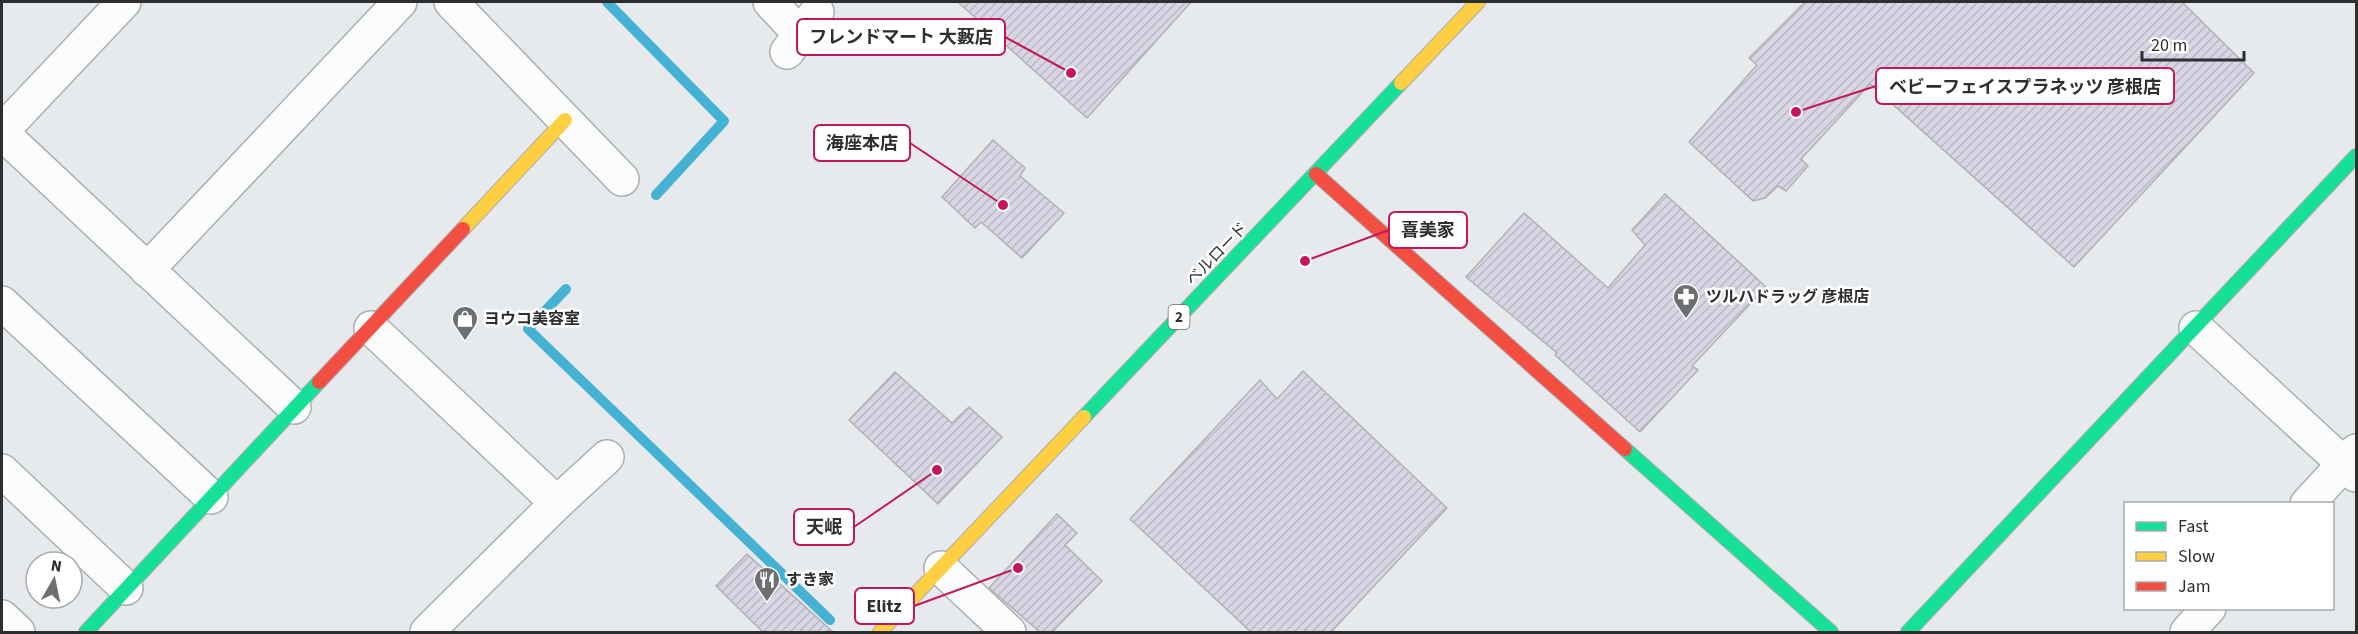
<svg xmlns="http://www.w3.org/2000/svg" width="2358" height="634" font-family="'Source Sans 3','Noto Sans JP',sans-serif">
  <defs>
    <pattern id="building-hatch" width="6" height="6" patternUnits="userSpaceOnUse" patternTransform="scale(1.5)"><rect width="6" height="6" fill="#d8d6e4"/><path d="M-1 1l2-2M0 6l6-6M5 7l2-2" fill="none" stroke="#bab8c4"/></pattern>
  </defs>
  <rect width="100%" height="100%" fill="#e7eaec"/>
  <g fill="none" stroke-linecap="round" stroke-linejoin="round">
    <g stroke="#45b1d3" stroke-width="10">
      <polyline points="607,2 724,121 656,195"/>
      <polyline points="566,289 528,329 830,620"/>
    </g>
  </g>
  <g fill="url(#building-hatch)" stroke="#b1b1b3" stroke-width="1.5">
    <polygon points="958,2 1191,2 1087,118"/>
    <polygon points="1805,2 2182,2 2254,73 2074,267 1870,84 1801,159 1808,166 1786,191 1778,186 1765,198 1753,201 1689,142 1757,65 1749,58"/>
    <polygon points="993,140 1025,168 1020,176 1064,213 1022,258 981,222 975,228 942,197"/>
    <polygon points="1665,194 1766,287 1692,366 1698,370 1640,432 1555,355 1557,353 1466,277 1524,213 1608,288 1645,245 1632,230"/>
    <polygon points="1303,371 1447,508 1330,633 1252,633 1130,519 1260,380 1277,399"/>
    <polygon points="895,372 952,423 969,407 1002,437 938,504 849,420"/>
    <polygon points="1057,514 1077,533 1065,545 1102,581 1051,633 1041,633 989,588"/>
    <polygon points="747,554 834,633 764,633 716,586"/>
  </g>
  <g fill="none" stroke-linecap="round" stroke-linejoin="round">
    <defs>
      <g id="street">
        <polyline points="451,2 622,179"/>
        <polyline points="770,2 800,34"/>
        <polyline points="787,52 817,12"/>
        <polyline points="2,131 124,2"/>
        <polyline points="2,133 294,407"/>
        <polyline points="147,270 400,2"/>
        <polyline points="2,303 211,497"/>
        <polyline points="371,328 557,503 427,632"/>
        <polyline points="2196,328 2356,475"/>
        <polyline points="2,471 126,588"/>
        <polyline points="557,503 607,457"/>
        <polyline points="2307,504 2356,451"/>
        <polyline points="941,568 1009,632"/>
        <polyline points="2,617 18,632"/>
        <polyline points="2187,632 2209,608"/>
      </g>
      <g id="fast">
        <polyline points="1084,417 1401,83"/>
        <polyline points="1625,449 1831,632"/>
        <polyline points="86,632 319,382"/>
        <polyline points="1908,632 2356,156"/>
      </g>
      <g id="slow">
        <polyline points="1401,83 1478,2"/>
        <polyline points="463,229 565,120"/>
        <polyline points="880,632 1084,417"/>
      </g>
      <g id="jam">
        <polyline points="1316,174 1625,449"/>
        <polyline points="319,382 463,229"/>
      </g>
    </defs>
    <use href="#street" stroke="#acaeb0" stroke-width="36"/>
    <use href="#fast" stroke="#acaeb0" stroke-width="16"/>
    <use href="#slow" stroke="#acaeb0" stroke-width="16"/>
    <use href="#jam" stroke="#acaeb0" stroke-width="16"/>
    <use href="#street" stroke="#fbfcfc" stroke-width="33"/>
    <use href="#fast" stroke="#16e098" stroke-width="14"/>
    <use href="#slow" stroke="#ffcf43" stroke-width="14"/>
    <use href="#jam" stroke="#f24e42" stroke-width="14"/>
  </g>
  <defs>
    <symbol id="pharmacy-pin" viewBox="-11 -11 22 30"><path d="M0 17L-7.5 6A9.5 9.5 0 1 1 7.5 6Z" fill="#6d7071" stroke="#fff"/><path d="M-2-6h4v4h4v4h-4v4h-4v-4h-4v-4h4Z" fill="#fff"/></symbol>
    <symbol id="shop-pin" viewBox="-11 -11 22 30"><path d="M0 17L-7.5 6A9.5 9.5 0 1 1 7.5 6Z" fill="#6d7071" stroke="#fff"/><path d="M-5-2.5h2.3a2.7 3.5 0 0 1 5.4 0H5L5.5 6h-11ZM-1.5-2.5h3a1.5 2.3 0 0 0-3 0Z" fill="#fff"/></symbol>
    <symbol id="restaurant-pin" viewBox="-11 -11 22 30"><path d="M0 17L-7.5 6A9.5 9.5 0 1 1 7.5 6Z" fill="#6d7071" stroke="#fff"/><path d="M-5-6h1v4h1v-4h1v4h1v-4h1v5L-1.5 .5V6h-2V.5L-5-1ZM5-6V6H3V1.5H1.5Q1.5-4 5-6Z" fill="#fff"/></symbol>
  </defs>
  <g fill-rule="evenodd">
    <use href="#pharmacy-pin" x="1671" y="282" width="30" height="40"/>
    <use href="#shop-pin" x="450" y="304" width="30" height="40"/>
    <use href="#restaurant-pin" x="752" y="565" width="30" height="40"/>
  </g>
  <g text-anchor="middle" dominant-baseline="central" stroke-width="5" stroke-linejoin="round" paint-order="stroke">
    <rect fill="#fff" stroke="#6b6d6d" stroke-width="1.5" x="1168.5" y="305" width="21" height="24" rx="4.5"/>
    <g font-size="15" font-weight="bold" fill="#2c2e2f">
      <text x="1179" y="317">2</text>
    </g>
    <g font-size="16" fill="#2c2e2f" stroke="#fff">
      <text transform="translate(1217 254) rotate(-46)">ベルロード</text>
    </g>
    <g font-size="16" font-weight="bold" fill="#2c2e2f" stroke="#fff" text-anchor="start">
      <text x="1706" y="297">ツルハドラッグ 彦根店</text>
      <text x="484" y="319">ヨウコ美容室</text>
      <text x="786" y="580">すき家</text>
    </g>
  </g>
  <path fill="none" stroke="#c2185b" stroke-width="2" d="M1071 73L1005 37M1796 112L1876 86M1003 205L910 143M1305 261L1389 230M937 470L854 527M1018 568L914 606"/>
  <g fill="#c2185b" stroke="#fff" stroke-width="2">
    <circle cx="1071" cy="73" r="6"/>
    <circle cx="1796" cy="112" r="6"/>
    <circle cx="1003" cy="205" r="6"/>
    <circle cx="1305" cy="261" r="6"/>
    <circle cx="937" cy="470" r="6"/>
    <circle cx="1018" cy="568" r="6"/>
  </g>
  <g fill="#fff" stroke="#c2185b" stroke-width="2">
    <rect x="797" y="19" width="208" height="36" rx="6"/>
    <rect x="1876" y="68" width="298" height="36" rx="6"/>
    <rect x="814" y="125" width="96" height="36" rx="6"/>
    <rect x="1389" y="212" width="78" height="36" rx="6"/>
    <rect x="794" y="509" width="60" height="36" rx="6"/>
    <rect x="855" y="588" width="59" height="36" rx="6"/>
  </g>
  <g font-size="18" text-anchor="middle" font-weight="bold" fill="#2c2e2f">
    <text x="901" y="43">フレンドマート 大藪店</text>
    <text x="2025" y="93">ベビーフェイスプラネッツ 彦根店</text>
    <text x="862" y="149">海座本店</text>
    <text x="1428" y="236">喜美家</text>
    <text x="824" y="533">天岷</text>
    <text x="884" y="612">Elitz</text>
  </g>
  <rect width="2358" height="634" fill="none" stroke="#2c2e2f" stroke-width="6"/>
  <rect x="2124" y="502" width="210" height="108" fill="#ffffff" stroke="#ababac" stroke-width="1.5"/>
  <rect x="2136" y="522" width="30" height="9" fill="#16e098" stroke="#ababac" stroke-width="1.5"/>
  <text x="2178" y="532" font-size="18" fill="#2c2e2f">Fast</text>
  <rect x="2136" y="552" width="30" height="9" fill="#ffcf43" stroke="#ababac" stroke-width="1.5"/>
  <text x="2178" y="562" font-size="18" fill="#2c2e2f">Slow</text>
  <rect x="2136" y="582" width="30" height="9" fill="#f24e42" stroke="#ababac" stroke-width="1.5"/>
  <text x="2178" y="592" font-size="18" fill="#2c2e2f">Jam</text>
  <g transform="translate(54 580) rotate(9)"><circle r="28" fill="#ffffff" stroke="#ababac" stroke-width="1.5"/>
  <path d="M0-4.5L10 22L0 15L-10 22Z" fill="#6d7071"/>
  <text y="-9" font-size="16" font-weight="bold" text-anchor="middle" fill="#2c2e2f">N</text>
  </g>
  <path d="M2142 51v9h102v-9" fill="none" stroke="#2c2e2f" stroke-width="3"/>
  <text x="2151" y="51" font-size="18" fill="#2c2e2f" stroke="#ffffff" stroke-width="4.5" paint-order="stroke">20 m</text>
</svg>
